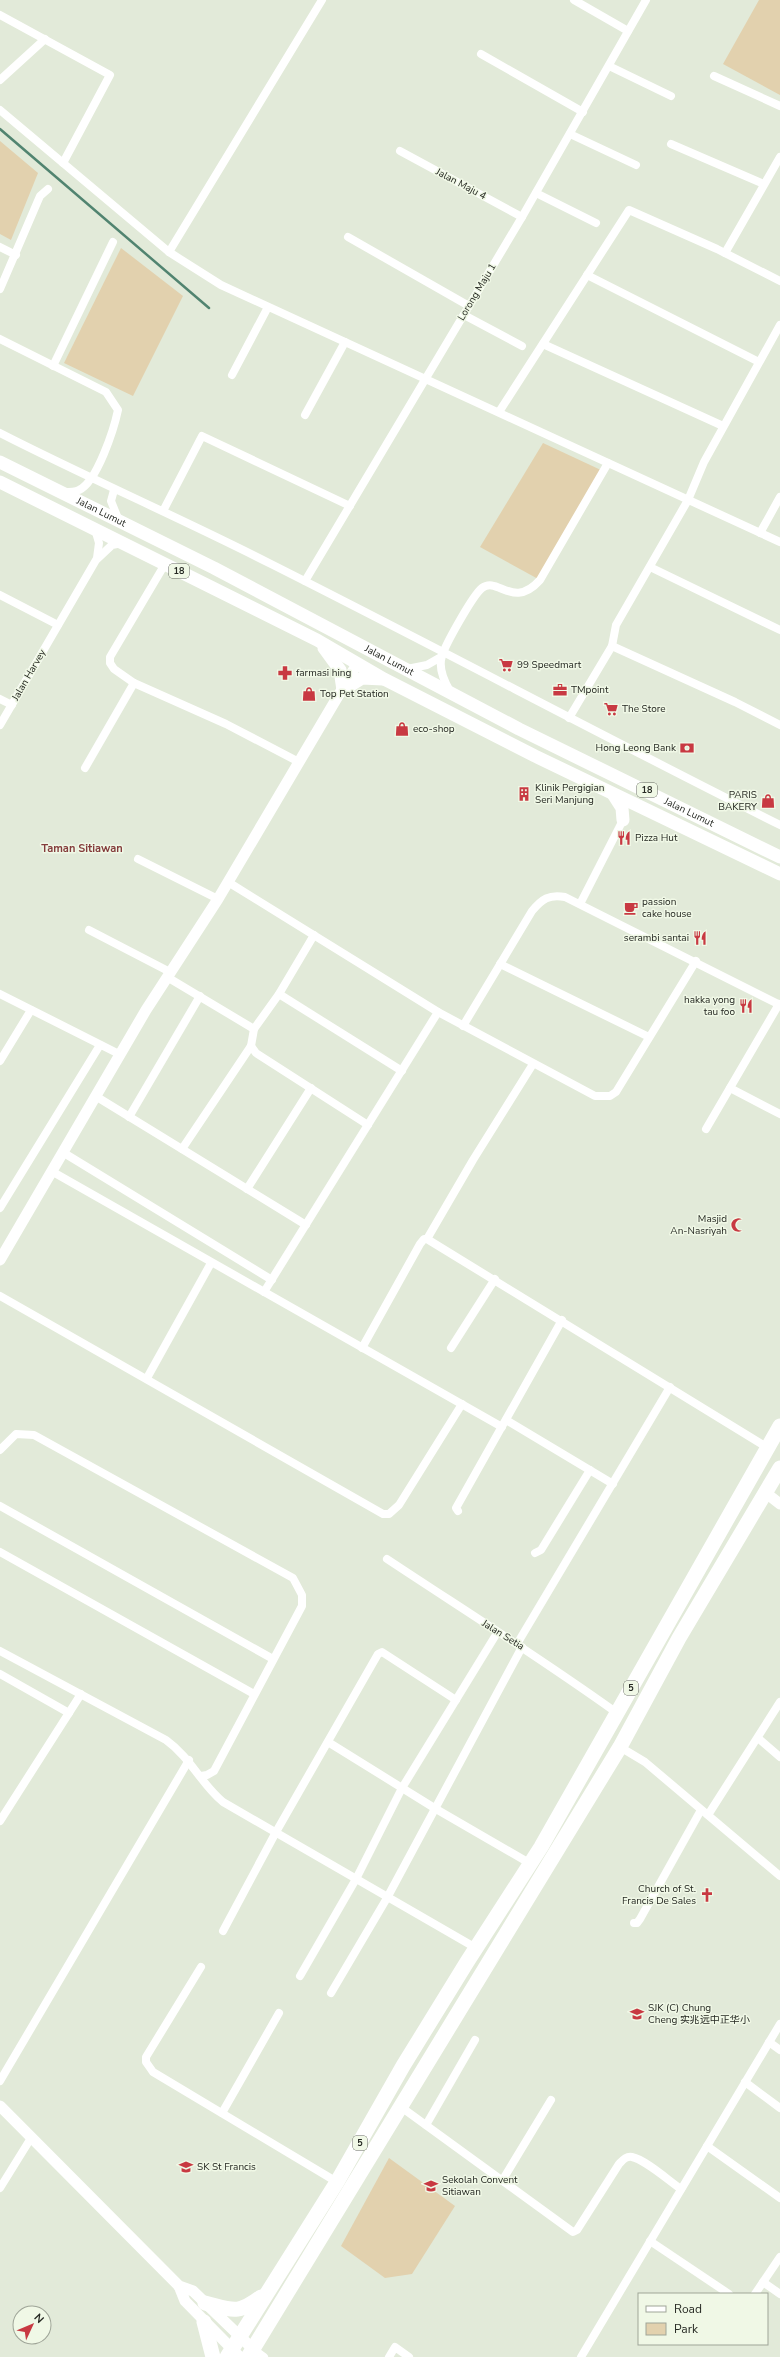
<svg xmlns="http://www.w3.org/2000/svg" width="780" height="2357" font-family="'Nunito Sans','Noto Sans SC',sans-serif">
  <rect width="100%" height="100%" fill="#e2ead9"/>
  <g fill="#e2d1ae">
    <polygon points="759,0 780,0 780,95 723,64"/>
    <polygon points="0,141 38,173 11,240 0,234"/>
    <polygon points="121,248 183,296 133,396 64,363"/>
    <polygon points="543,443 603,471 540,580 480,547"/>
    <polygon points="389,2158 455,2206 412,2274 385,2278 341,2246"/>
  </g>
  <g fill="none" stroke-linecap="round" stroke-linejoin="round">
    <polyline stroke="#518470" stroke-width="2.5" points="0,129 209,308"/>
    <g stroke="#fff" stroke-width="8">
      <polyline points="574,0 628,31"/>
      <polyline points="0,15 110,75 63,163"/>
      <polyline points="481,54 583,112"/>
      <polyline points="609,66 671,96"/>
      <polyline points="714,76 780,106"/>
      <polyline points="0,80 45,39"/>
      <polyline points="0,110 169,252 221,285 780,542"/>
      <polyline points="570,134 636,165"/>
      <polyline points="671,144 764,184"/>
      <polyline points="400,151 522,217"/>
      <polyline points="536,193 596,223"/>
      <polyline points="348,237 469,306"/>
      <polyline points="0,247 16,255"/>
      <polyline points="169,252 322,0"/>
      <polyline points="725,253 780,157"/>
      <polyline points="587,275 759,362"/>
      <polyline points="0,289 40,196 48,189"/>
      <polyline points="464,315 522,346"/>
      <path d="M 0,339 L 106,392 L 118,410 C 114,429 97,482 79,490 C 75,492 69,492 64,492"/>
      <polyline points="543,344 723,426"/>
      <polyline points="53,366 113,242"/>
      <polyline points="232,375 268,307"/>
      <polyline points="499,412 629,210 717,249 780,281"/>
      <polyline points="305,415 345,342"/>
      <path d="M 0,433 C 90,479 183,519 273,565 C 442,650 610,740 780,825"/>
      <polyline points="114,490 111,501 119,521"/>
      <polyline points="163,511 202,436 350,506"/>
      <polyline points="95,529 99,543 97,558"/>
      <polyline points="760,533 780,497"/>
      <polyline points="165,564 110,657 110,663 114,669 134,683 226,724 299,762"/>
      <polyline points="650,567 780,630"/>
      <polyline points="305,581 522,217 646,0"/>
      <polyline points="0,595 58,625"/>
      <polyline points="612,646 735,702 780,725"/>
      <polyline points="407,669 427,665 441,657"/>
      <path d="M 450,691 C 444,681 438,668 442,656 C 445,645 473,595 482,588 C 498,576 513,610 540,580 L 608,463"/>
      <polyline points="0,699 12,705"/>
      <polyline points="569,718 612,646 616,625 688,500 704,462 780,325"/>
      <polyline points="0,725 96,560 112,545 122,543"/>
      <polyline points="85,768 134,683"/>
      <polyline points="138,859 218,899"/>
      <polyline points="228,882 438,1012 595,1096 610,1096 616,1092 696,961"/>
      <polyline points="580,904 623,820"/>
      <polyline points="89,930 170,972"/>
      <polyline points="500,964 649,1037"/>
      <polyline points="167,977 254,1029"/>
      <polyline points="0,994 121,1055"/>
      <polyline points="279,994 402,1071"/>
      <path d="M 463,1026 L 532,911 C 542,899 549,894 565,897 L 780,1005"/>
      <polyline points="251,1046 256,1053 368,1125"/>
      <polyline points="0,1061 31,1010"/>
      <polyline points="730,1088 780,1114"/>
      <polyline points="97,1097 306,1225"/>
      <polyline points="129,1117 200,996"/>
      <polyline points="706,1129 779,1004"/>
      <polyline points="182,1149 251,1046 254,1029 279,994 314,935"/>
      <polyline points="64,1153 272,1280"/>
      <polyline points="53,1172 502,1427"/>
      <polyline points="247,1189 311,1088"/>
      <polyline points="0,1208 100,1045"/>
      <polyline points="427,1239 768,1448"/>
      <polyline points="264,1292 438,1012"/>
      <polyline points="0,1296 383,1514 389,1514 399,1505 462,1404"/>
      <polyline points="362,1348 420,1244 424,1239 427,1239 473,1160 533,1064"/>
      <polyline points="451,1348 495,1279"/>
      <polyline points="147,1378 211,1263"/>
      <polyline points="506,1420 613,1484"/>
      <polyline points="0,1450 16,1434 34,1435 293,1578 302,1595 302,1606 214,1771 207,1775 201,1776"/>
      <polyline points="0,1506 273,1659"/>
      <polyline points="458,1511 456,1508 562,1320"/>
      <polyline points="0,1552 254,1694"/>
      <polyline points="535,1553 541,1550 590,1470"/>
      <path d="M 387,1559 C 464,1610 542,1659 617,1713"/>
      <polyline points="517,1644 670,1387"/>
      <path d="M 0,1651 L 166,1740 C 191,1758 201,1784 223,1802 L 476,1948"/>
      <polyline points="0,1674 69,1713"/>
      <polyline points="758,1738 780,1757"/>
      <polyline points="328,1742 436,1809 531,1864"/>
      <polyline points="620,1747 645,1762 780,1876"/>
      <polyline points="708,1815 780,1702"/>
      <polyline points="0,1821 81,1694"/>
      <polyline points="634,1923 637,1923 640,1919 701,1810"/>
      <polyline points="223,1931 276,1832 378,1654 382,1652 456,1700"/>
      <polyline points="201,1967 146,2057 146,2062 153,2072 337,2182"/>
      <polyline points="300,1976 356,1879 402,1788 497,1633"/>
      <polyline points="331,1993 387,1898 522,1647"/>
      <polyline points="769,2042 780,2050"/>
      <polyline points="0,2081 189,1760"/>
      <polyline points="745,2082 780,2108"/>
      <path d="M 401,2107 L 573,2232 L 577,2230 L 619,2164 C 623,2160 626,2156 632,2157 C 646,2160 669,2181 681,2189"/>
      <polyline points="222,2113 279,2013"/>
      <polyline points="426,2125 475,2040"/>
      <polyline points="707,2146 780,2198"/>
      <polyline points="502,2181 551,2100"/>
      <polyline points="0,2188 31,2138"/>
      <polyline points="650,2241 729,2294"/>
      <polyline points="763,2282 780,2294"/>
      <polyline points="755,2294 780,2257"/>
      <polyline points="253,2349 264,2357"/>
      <polyline points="389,2357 395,2347 409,2357"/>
      <polyline points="581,2357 780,2024"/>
    </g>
    <g stroke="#fff" stroke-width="11">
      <polyline points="0,1260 146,1010 218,899 357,664"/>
      <polyline points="766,1493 780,1504"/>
      <polyline points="0,2106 179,2286 193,2291 253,2349"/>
      <polyline points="179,2286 185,2301 240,2357"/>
    </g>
    <g stroke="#fff" stroke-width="13">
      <path id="s1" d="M 0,462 L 214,568 L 519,729 L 780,857"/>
      <polyline points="0,482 317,640 384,679 535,756 780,874"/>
      <polyline points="324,648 340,670 343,690 362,678 383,679"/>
      <polyline points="613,794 622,808 623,820"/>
    </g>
    <g stroke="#fff" stroke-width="15">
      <path d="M 205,2303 C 233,2310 237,2315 261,2297"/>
      <polyline points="204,2322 213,2357"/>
      <polyline points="227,2357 337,2182 403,2066 467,1962 541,1847 780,1426"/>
      <polyline points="248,2357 620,1747 679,1638 780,1468"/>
    </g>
  </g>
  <defs>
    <symbol id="supermarket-bare" viewBox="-9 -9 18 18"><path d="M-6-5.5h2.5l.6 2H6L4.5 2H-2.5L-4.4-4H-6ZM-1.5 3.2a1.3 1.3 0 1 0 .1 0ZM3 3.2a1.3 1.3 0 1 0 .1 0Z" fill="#c83942" stroke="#f0f8e6" stroke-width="2.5" paint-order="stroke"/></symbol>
    <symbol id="pharmacy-bare" viewBox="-9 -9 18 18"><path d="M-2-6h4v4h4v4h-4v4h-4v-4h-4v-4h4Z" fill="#c83942" stroke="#f0f8e6" stroke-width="2.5" paint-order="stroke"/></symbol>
    <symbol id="office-bare" viewBox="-9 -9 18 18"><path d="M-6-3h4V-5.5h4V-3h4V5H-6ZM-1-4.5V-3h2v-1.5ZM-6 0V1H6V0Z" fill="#c83942" stroke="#f0f8e6" stroke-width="2.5" paint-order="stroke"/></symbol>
    <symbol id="shop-bare" viewBox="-9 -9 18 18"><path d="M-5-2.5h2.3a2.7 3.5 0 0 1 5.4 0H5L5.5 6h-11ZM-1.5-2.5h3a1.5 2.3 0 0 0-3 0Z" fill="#c83942" stroke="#f0f8e6" stroke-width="2.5" paint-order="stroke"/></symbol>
    <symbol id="bank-bare" viewBox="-9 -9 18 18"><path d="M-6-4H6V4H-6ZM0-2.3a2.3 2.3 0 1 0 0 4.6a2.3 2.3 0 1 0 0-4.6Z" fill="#c83942" stroke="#f0f8e6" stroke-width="2.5" paint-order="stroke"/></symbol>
    <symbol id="building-bare" viewBox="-9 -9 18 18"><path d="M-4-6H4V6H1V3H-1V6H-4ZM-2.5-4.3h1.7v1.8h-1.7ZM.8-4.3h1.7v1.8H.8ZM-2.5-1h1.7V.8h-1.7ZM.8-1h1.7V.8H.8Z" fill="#c83942" stroke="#f0f8e6" stroke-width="2.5" paint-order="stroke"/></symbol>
    <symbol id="restaurant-bare" viewBox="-9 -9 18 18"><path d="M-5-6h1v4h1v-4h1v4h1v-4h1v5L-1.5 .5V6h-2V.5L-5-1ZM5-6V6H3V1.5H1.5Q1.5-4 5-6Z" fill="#c83942" stroke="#f0f8e6" stroke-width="2.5" paint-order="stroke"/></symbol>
    <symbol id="cafe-bare" viewBox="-9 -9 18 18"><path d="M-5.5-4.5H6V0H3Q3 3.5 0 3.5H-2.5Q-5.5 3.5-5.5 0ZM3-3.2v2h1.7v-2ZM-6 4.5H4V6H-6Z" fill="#c83942" stroke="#f0f8e6" stroke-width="2.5" paint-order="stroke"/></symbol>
    <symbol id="mosque-bare" viewBox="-9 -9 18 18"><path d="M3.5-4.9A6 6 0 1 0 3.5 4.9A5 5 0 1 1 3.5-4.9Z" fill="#c83942" stroke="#f0f8e6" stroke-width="2.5" paint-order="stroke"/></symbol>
    <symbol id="church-bare" viewBox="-9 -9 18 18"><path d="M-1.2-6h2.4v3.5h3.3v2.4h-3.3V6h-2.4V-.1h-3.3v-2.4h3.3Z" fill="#c83942" stroke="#f0f8e6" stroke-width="2.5" paint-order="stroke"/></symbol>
    <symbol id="school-bare" viewBox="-9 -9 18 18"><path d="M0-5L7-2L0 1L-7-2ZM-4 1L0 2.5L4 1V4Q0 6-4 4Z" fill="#c83942" stroke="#f0f8e6" stroke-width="2.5" paint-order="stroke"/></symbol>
  </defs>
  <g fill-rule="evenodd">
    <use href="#supermarket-bare" x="496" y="655" width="20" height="20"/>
    <use href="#pharmacy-bare" x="275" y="663" width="20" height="20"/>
    <use href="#office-bare" x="550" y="680" width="20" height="20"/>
    <use href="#shop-bare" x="299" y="684" width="20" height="20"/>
    <use href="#supermarket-bare" x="601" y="699" width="20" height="20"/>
    <use href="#shop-bare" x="392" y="719" width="20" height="20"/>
    <use href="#bank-bare" x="677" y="738" width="20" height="20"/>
    <use href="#building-bare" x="514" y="784" width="20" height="20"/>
    <use href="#shop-bare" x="758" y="791" width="20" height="20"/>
    <use href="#restaurant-bare" x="614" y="828" width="20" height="20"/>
    <use href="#cafe-bare" x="621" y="898" width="20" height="20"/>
    <use href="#restaurant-bare" x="690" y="928" width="20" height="20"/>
    <use href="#restaurant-bare" x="736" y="996" width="20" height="20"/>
    <use href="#mosque-bare" x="728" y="1215" width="20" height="20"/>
    <use href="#church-bare" x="697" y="1885" width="20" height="20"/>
    <use href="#school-bare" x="627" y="2004" width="20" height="20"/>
    <use href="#school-bare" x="176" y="2157" width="20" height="20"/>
    <use href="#school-bare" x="421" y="2176" width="20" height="20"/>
  </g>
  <g text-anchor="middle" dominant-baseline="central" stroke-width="3" stroke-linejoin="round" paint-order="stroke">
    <g fill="#f0f8e6" stroke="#62665d" stroke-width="1">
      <rect x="169" y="564" width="20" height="14" rx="3"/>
      <rect x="637" y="783" width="20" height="14" rx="3"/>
      <rect x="624" y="1681" width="14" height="14" rx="3"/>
      <rect x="353" y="2136" width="14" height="14" rx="3"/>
    </g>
    <g font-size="9" font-weight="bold" fill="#252822">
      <text x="179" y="571">18</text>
      <text x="647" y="790">18</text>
      <text x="631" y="1688">5</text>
      <text x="360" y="2143">5</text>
    </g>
    <g font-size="10" fill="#252822" stroke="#f0f8e6">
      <text transform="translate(461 184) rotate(28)">Jalan Maju 4</text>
      <text transform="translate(477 292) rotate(-59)">Lorong Maju 1</text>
      <text stroke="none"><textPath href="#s1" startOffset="113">Jalan Lumut</textPath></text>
      <text stroke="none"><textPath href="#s1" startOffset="437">Jalan Lumut</textPath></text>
      <text transform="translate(29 675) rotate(-60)">Jalan Harvey</text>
      <text stroke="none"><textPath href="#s1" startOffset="773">Jalan Lumut</textPath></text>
      <text transform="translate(503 1635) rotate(32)">Jalan Setia</text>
    </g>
    <g font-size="10" fill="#252822" stroke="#f0f8e6" text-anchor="start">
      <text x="517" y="665">99 Speedmart</text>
      <text x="296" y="673">farmasi hing</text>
      <text x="571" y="690">TMpoint</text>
      <text x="320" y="694">Top Pet Station</text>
      <text x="622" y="709">The Store</text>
      <text x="413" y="729">eco-shop</text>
      <text x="676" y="748" text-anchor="end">Hong Leong Bank</text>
      <text x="535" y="788">Klinik Pergigian<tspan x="535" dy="12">Seri Manjung</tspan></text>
      <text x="757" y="795" text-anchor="end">PARIS<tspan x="757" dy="12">BAKERY</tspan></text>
      <text x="635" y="838">Pizza Hut</text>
      <text x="642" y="902">passion<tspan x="642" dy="12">cake house</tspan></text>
      <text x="689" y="938" text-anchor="end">serambi santai</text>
      <text x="735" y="1000" text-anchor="end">hakka yong<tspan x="735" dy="12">tau foo</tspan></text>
      <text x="727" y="1219" text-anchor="end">Masjid<tspan x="727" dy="12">An-Nasriyah</tspan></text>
      <text x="696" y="1889" text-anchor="end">Church of St.<tspan x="696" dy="12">Francis De Sales</tspan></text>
      <text x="648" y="2008">SJK (C) Chung<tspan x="648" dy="12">Cheng 实兆远中正华小</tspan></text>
      <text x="197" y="2167">SK St Francis</text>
      <text x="442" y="2180">Sekolah Convent<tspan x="442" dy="12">Sitiawan</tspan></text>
    </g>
    <g font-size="11" font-weight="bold" fill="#843c3c" stroke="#f0f8e6">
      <text x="82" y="848">Taman Sitiawan</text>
    </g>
  </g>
  <rect x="638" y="2293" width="130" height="52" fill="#f0f8e6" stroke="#9fa598"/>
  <rect x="646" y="2306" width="20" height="6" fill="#ffffff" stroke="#9fa598"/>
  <text x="674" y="2313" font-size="12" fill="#252822">Road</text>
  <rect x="646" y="2323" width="20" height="12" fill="#e2d1ae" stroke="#9fa598"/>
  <text x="674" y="2333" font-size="12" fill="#252822">Park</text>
  <g transform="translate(32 2325) rotate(46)"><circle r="19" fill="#f0f8e6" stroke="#9fa598"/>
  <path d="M0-3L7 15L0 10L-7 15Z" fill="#c83942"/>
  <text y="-6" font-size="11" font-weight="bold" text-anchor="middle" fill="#252822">N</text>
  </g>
</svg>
